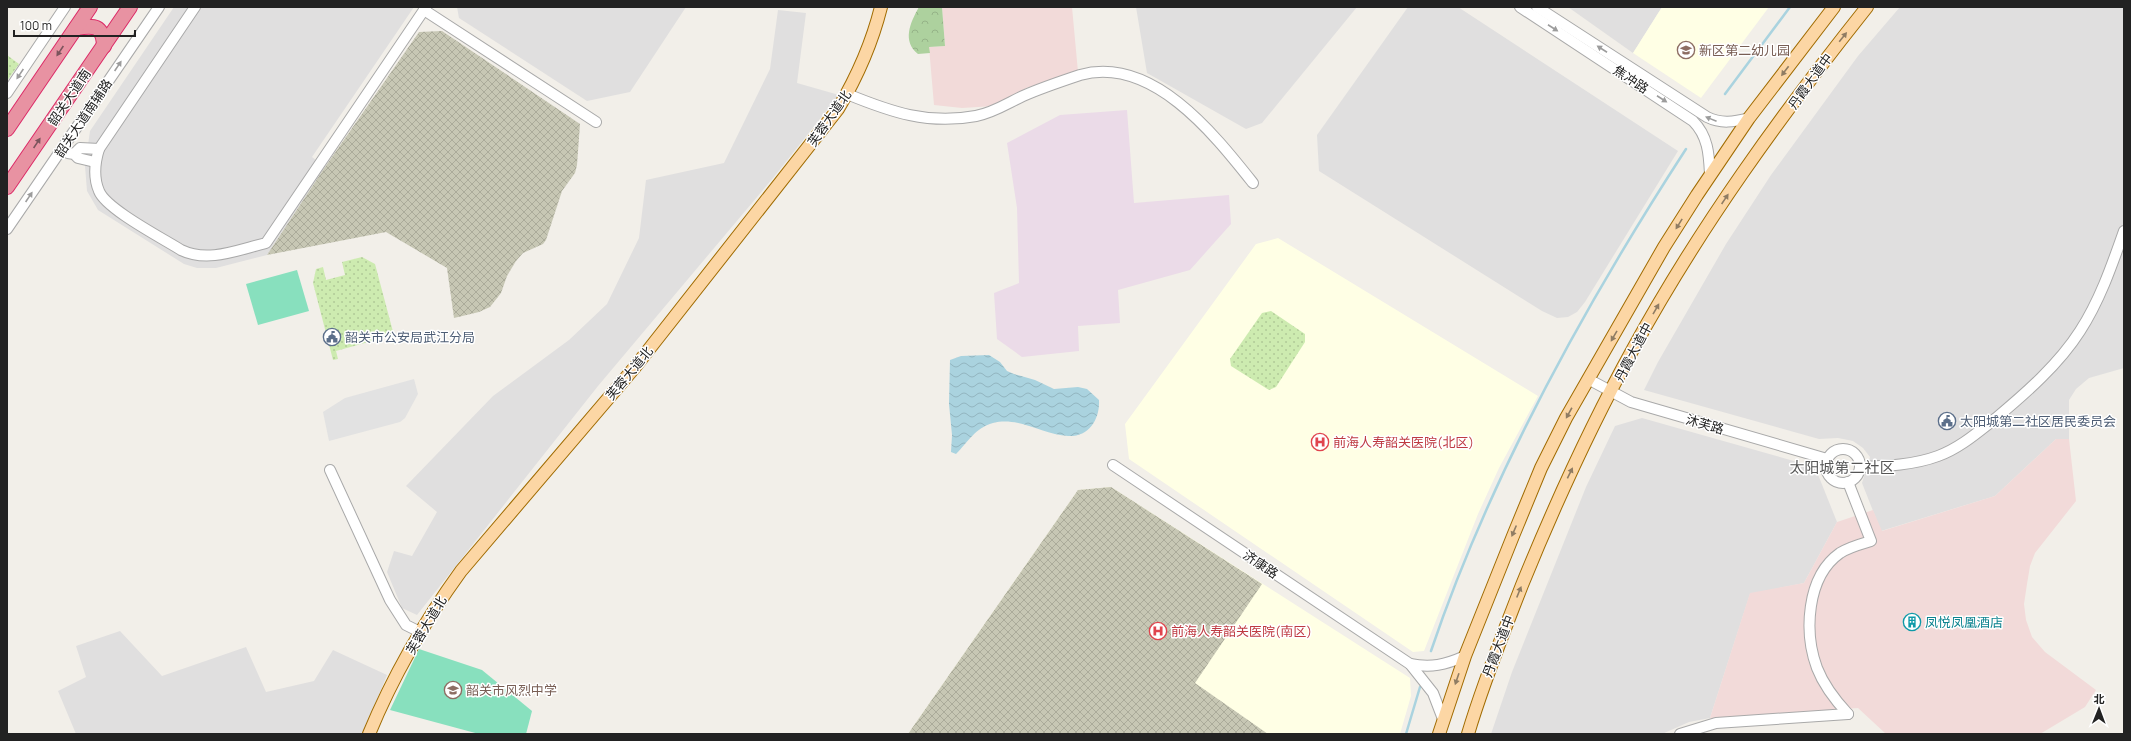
<svg xmlns="http://www.w3.org/2000/svg" width="2131" height="741" font-family="Manrope,'Noto Sans SC',sans-serif">
  <defs>
    <pattern id="construction-cross-hatch" width="8" height="8" patternUnits="userSpaceOnUse"><rect width="8" height="8" fill="#c7c7b4"/><path d="M0 0l8 8M0 8l8-8" fill="none" stroke="#abab9a"/></pattern>
    <pattern id="grass-dots" width="8" height="8" patternUnits="userSpaceOnUse"><rect width="8" height="8" fill="#cdebb0"/><path d="M2 2h.1M6 6h.1" fill="none" stroke="#b0c997" stroke-width="1.8" stroke-linecap="round"/></pattern>
    <pattern id="forest-crowns" width="20" height="18" patternUnits="userSpaceOnUse"><rect width="20" height="18" fill="#add19e"/><path d="M2 6a3 3 0 1 1 6 0M12 15a3 3 0 1 1 6 0" fill="none" stroke="#95b388"/></pattern>
    <pattern id="water-waves" width="16" height="10" patternUnits="userSpaceOnUse"><rect width="16" height="10" fill="#aad3df"/><path d="M0 5q4-4 8 0t8 0" fill="none" stroke="#92b5bf"/></pattern>
  </defs>
  <rect width="100%" height="100%" fill="#f2efe9"/>
  <g fill="#e0dfdf">
    <polygon points="174,7 414,7 312,157 325,167 267,255 216,268 197,268 184,264 98,210 87,191 85,166 90,131"/>
    <polygon points="457,7 686,7 630,92 587,101 459,18"/>
    <polygon points="1136,7 1357,7 1262,123 1246,129 1147,73"/>
    <polygon points="1408,7 1458,7 1678,151 1585,302 1577,312 1568,317 1557,318 1542,311 1319,171 1317,135"/>
    <polygon points="1568,7 1662,7 1633,53"/>
    <polygon points="1900,7 2124,7 2124,368 2089,378 2076,389 2069,400 2069,439 2056,439 1995,496 1881,531 1862,483 1870,457 1863,448 1853,441 1838,438 1819,439 1644,390 1658,362 1726,244 1771,175 1858,56"/>
    <polygon points="778,10 806,13 797,83 839,95 773,178 598,386 417,615 402,608 387,572 394,551 412,556 437,512 406,486 493,396 569,340 607,304 639,238 646,180 724,163 770,69"/>
    <polygon points="1642,418 1815,467 1837,522 1804,583 1750,594 1710,718 1689,722 1662,734 1491,734 1512,672 1586,487 1615,426"/>
    <polygon points="120,631 162,676 246,647 266,692 314,681 333,650 387,675 363,734 76,734 58,691 86,677 76,646"/>
  </g>
  <g fill="#f2dad9">
    <polygon points="942,7 1072,7 1078,72 1026,88 994,106 962,108 934,105 929,47 945,46"/>
    <polygon points="2056,439 2069,439 2076,501 2035,553 2030,566 2027,584 2024,604 2026,620 2032,637 2045,652 2096,690 2085,707 2040,734 1886,734 1858,708 1710,718 1750,593 1804,583 1837,522 1873,510 1882,531 1995,496"/>
  </g>
  <polygon fill="#ebdbe8" points="1127,110 1134,203 1229,195 1231,224 1190,270 1118,290 1120,323 1078,326 1079,351 1022,357 997,339 994,293 1019,283 1017,208 1007,143 1060,115"/>
  <g fill="#ffffe5">
    <polygon points="1662,7 1769,7 1701,98 1633,53"/>
    <polygon points="1278,238 1538,396 1499,468 1478,514 1424,651 1413,652 1129,459 1125,424 1256,244"/>
    <polygon points="1111,487 1410,678 1411,696 1400,734 908,734 1078,490"/>
  </g>
  <g fill="url(#construction-cross-hatch)">
    <polygon points="442,31 580,124 577,165 575,173 562,191 546,240 543,244 523,253 516,261 507,276 501,293 490,307 479,312 454,318 447,268 386,232 267,255 325,167 419,32"/>
    <polygon points="1111,487 1262,584 1195,683 1268,734 908,734 1078,490"/>
  </g>
  <g fill="url(#grass-dots)">
    <polygon points="7,55 19,64 7,81"/>
    <polygon points="362,257 375,264 396,343 393,344 390,336 336,351 338,359 333,360 313,283 316,269 323,267 326,280 345,275 342,262"/>
    <polygon points="1271,311 1305,334 1305,342 1276,387 1269,390 1231,366 1230,359 1262,313"/>
  </g>
  <path fill="url(#forest-crowns)" d="M 919,7 L 942,7 L 945,46 L 929,47 L 930,53 L 918,54 C 902,41 910,23 919,7 Z"/>
  <g fill="#88e0be">
    <polygon points="297,270 309,311 258,325 246,284"/>
    <polygon points="419,649 482,670 532,711 526,734 479,734 390,710"/>
  </g>
  <polygon fill="#e2e2e2" points="414,379 418,394 405,418 400,422 329,441 323,412 345,398"/>
  <path fill="url(#water-waves)" d="M 989,355 L 1000,362 L 1007,371 L 1014,374 L 1035,380 L 1054,389 L 1078,387 L 1087,389 L 1099,400 C 1100,419 1089,437 1068,436 C 1043,435 1019,416 993,423 C 975,428 968,442 956,454 L 951,452 L 952,435 L 949,404 L 950,360 L 961,356 Z"/>
  <g fill="none" stroke-linecap="round" stroke-linejoin="round">
    <g stroke="#aad3df" stroke-width="2.5">
      <polyline points="1725,94 1790,7"/>
      <path d="M 1431,651 C 1490,476 1586,303 1686,149"/>
      <polyline points="1406,734 1420,687"/>
    </g>
    <defs>
      <g id="minor">
        <path d="M 195,7 L 99,149 C 95,162 93,177 99,191 C 106,209 162,238 181,250 C 208,263 237,250 266,243 L 426,7"/>
        <path d="M 1520,7 L 1693,121 C 1708,136 1709,154 1710,174"/>
        <path d="M 1537,7 L 1707,117 C 1721,124 1734,122 1749,118"/>
        <polyline points="424,10 596,122"/>
        <polyline points="7,93 65,7"/>
        <path d="M 847,94 C 891,112 928,125 976,116 C 993,113 1008,103 1023,96 C 1041,88 1062,81 1080,75 C 1152,55 1214,134 1253,183"/>
        <polyline points="62,149 68,153 74,154 78,158 95,162"/>
        <polyline points="74,154 80,148 99,149"/>
        <polyline points="7,229 159,7"/>
        <polyline points="1588,379 1631,402 1827,459"/>
        <circle cx="1843" cy="466" r="17"/>
        <polyline points="1113,465 1410,664 1433,693 1443,719"/>
        <path d="M 1860,467 C 1886,466 1914,465 1938,456 C 1960,448 1978,432 1996,418 C 2026,393 2059,364 2080,331 C 2100,300 2112,265 2124,231"/>
        <polyline points="330,470 390,600 406,625 420,632"/>
        <path d="M 1410,664 C 1431,668 1445,665 1465,656"/>
        <path d="M 1848,714 C 1835,700 1824,686 1817,668 C 1804,633 1806,577 1840,553 C 1849,547 1861,544 1871,541 L 1848,482"/>
        <polyline points="1680,734 1716,723 1848,714"/>
      </g>
      <g id="major">
        <path d="M 369,734 C 393,676 424,622 461,571 L 635,367 L 838,109 C 857,77 872,43 881,7"/>
        <polyline points="1439,734 1465,656 1513,536 1541,468 1566,418 1664,247 1697,195 1749,118 1834,7"/>
        <path d="M 1468,734 C 1483,683 1503,634 1522,585 C 1555,504 1591,425 1633,349 C 1699,228 1781,115 1867,7"/>
      </g>
      <g id="highway">
        <path d="M 76,28 C 94,25 103,25 104,46"/>
        <polyline points="7,129 90,7"/>
        <polyline points="7,187 130,7"/>
      </g>
    </defs>
    <use href="#minor" stroke="#a9a9a9" stroke-width="12"/>
    <use href="#major" stroke="#a06b00" stroke-width="14"/>
    <use href="#highway" stroke="#dc2a67" stroke-width="16"/>
    <use href="#minor" stroke="#fff" stroke-width="10"/>
    <use href="#major" stroke="#fcd6a4" stroke-width="12"/>
    <use href="#highway" stroke="#e892a2" stroke-width="14"/>
  </g>
  <defs><path id="oneway-solid" d="M-6-.8H1V-3.2L6.5 0L1 3.2V.8H-6Z"/></defs>
  <g fill="#9c9c9c">
    <use href="#oneway-solid" transform="translate(1553 28) rotate(33)"/>
    <use href="#oneway-solid" transform="translate(1602 49) rotate(-147)"/>
    <use href="#oneway-solid" transform="translate(118 66) rotate(-56)"/>
    <use href="#oneway-solid" transform="translate(20 74) rotate(124)"/>
    <use href="#oneway-solid" transform="translate(1662 99) rotate(33)"/>
    <use href="#oneway-solid" transform="translate(1711 119) rotate(-158)"/>
    <use href="#oneway-solid" transform="translate(29 197) rotate(-56)"/>
  </g>
  <g fill="#8f7c63">
    <use href="#oneway-solid" transform="translate(1843 37) rotate(-51)"/>
    <use href="#oneway-solid" transform="translate(1785 71) rotate(127)"/>
    <use href="#oneway-solid" transform="translate(1725 199) rotate(-56)"/>
    <use href="#oneway-solid" transform="translate(1679 224) rotate(122)"/>
    <use href="#oneway-solid" transform="translate(1656 309) rotate(-60)"/>
    <use href="#oneway-solid" transform="translate(1614 336) rotate(120)"/>
    <use href="#oneway-solid" transform="translate(1569 413) rotate(119)"/>
    <use href="#oneway-solid" transform="translate(1570 473) rotate(-64)"/>
    <use href="#oneway-solid" transform="translate(1514 531) rotate(113)"/>
    <use href="#oneway-solid" transform="translate(1519 592) rotate(-68)"/>
    <use href="#oneway-solid" transform="translate(1457 679) rotate(109)"/>
  </g>
  <g fill="#7b545c">
    <use href="#oneway-solid" transform="translate(60 51) rotate(124)"/>
    <use href="#oneway-solid" transform="translate(37 143) rotate(-56)"/>
  </g>
  <defs>
    <symbol id="school-ring" viewBox="-11 -11 22 22"><circle r="9.5" fill="#fff" stroke="#8d6e63" stroke-width="1.5"/><path d="M0-5L7-2L0 1L-7-2ZM-4 1L0 2.5L4 1V4Q0 6-4 4Z" fill="#8d6e63"/></symbol>
    <symbol id="civic-ring" viewBox="-11 -11 22 22"><circle r="9.5" fill="#fff" stroke="#5c6f8a" stroke-width="1.5"/><path d="M-.6-6.5H3V-4.5H.6V-3L4-1V1h2V6H-6V1h2V-1L-.6-3ZM-1.2 2.5V6h2.4V2.5Z" fill="#5c6f8a"/></symbol>
    <symbol id="hospital-ring" viewBox="-11 -11 22 22"><circle r="9.5" fill="#fff" stroke="#e0444e" stroke-width="1.5"/><path d="M-5-5h3v3.5h4V-5h3V5h-3V1.5h-4V5h-3Z" fill="#e0444e"/></symbol>
    <symbol id="building-ring" viewBox="-11 -11 22 22"><circle r="9.5" fill="#fff" stroke="#0f9aa8" stroke-width="1.5"/><path d="M-4-6H4V6H1V3H-1V6H-4ZM-2.5-4.3h1.7v1.8h-1.7ZM.8-4.3h1.7v1.8H.8ZM-2.5-1h1.7V.8h-1.7ZM.8-1h1.7V.8H.8Z" fill="#0f9aa8"/></symbol>
  </defs>
  <g fill-rule="evenodd">
    <use href="#school-ring" x="1676" y="40" width="20" height="20"/>
    <use href="#civic-ring" x="322" y="327" width="20" height="20"/>
    <use href="#civic-ring" x="1937" y="411" width="20" height="20"/>
    <use href="#hospital-ring" x="1310" y="432" width="20" height="20"/>
    <use href="#building-ring" x="1902" y="612" width="20" height="20"/>
    <use href="#hospital-ring" x="1148" y="621" width="20" height="20"/>
    <use href="#school-ring" x="443" y="680" width="20" height="20"/>
  </g>
  <g text-anchor="middle" dominant-baseline="central" stroke-width="3" stroke-linejoin="round" paint-order="stroke">
    <g font-size="13" fill="#785e54" stroke="#fff" text-anchor="start">
      <text x="1699" y="50">新区第二幼儿园</text>
      <text x="466" y="690">韶关市风烈中学</text>
    </g>
    <g font-size="13" fill="#222" stroke="#fff">
      <text transform="translate(1631 79) rotate(33)">焦冲路</text>
      <text transform="translate(1810 81) rotate(-54)">丹霞大道中</text>
      <text transform="translate(69 97) rotate(-56)">韶关大道南</text>
      <text transform="translate(83 118) rotate(-56)">韶关大道南辅路</text>
      <text transform="translate(829 118) rotate(-55)">芙蓉大道北</text>
      <text transform="translate(1633 352) rotate(-62)">丹霞大道中</text>
      <text transform="translate(629 373) rotate(-50)">芙蓉大道北</text>
      <text transform="translate(1705 424) rotate(16)">沐芙路</text>
      <text transform="translate(1261 564) rotate(34)">济康路</text>
      <text transform="translate(426 625) rotate(-59)">芙蓉大道北</text>
      <text transform="translate(1498 646) rotate(-69)">丹霞大道中</text>
    </g>
    <g font-size="13" fill="#4e5e75" stroke="#fff" text-anchor="start">
      <text x="345" y="337">韶关市公安局武江分局</text>
      <text x="1960" y="421">太阳城第二社区居民委员会</text>
    </g>
    <g font-size="13" fill="#be3a42" stroke="#fff" text-anchor="start">
      <text x="1333" y="442">前海人寿韶关医院(北区)</text>
      <text x="1171" y="631">前海人寿韶关医院(南区)</text>
    </g>
    <g font-size="13" fill="#0d838f" stroke="#fff" text-anchor="start">
      <text x="1925" y="622">凤悦凤凰酒店</text>
    </g>
    <g font-size="15" fill="#555" stroke="#fff">
      <text x="1842" y="467">太阳城第二社区</text>
    </g>
  </g>
  <rect width="2131" height="741" fill="none" stroke="#222222" stroke-width="16"/>
  <g transform="translate(2099 709) rotate(1)" stroke="#ffffff" stroke-width="3" paint-order="stroke">
  <path d="M0-3L7 15L0 10L-7 15Z" fill="#222222"/>
  <text y="-6" font-size="11" font-weight="bold" text-anchor="middle" fill="#222222">北</text>
  </g>
  <path d="M14 30v6h121v-6" fill="none" stroke="#222222" stroke-width="2"/>
  <text x="20" y="30" font-size="12" fill="#222222" stroke="#ffffff" stroke-width="3" paint-order="stroke">100 m</text>
</svg>
